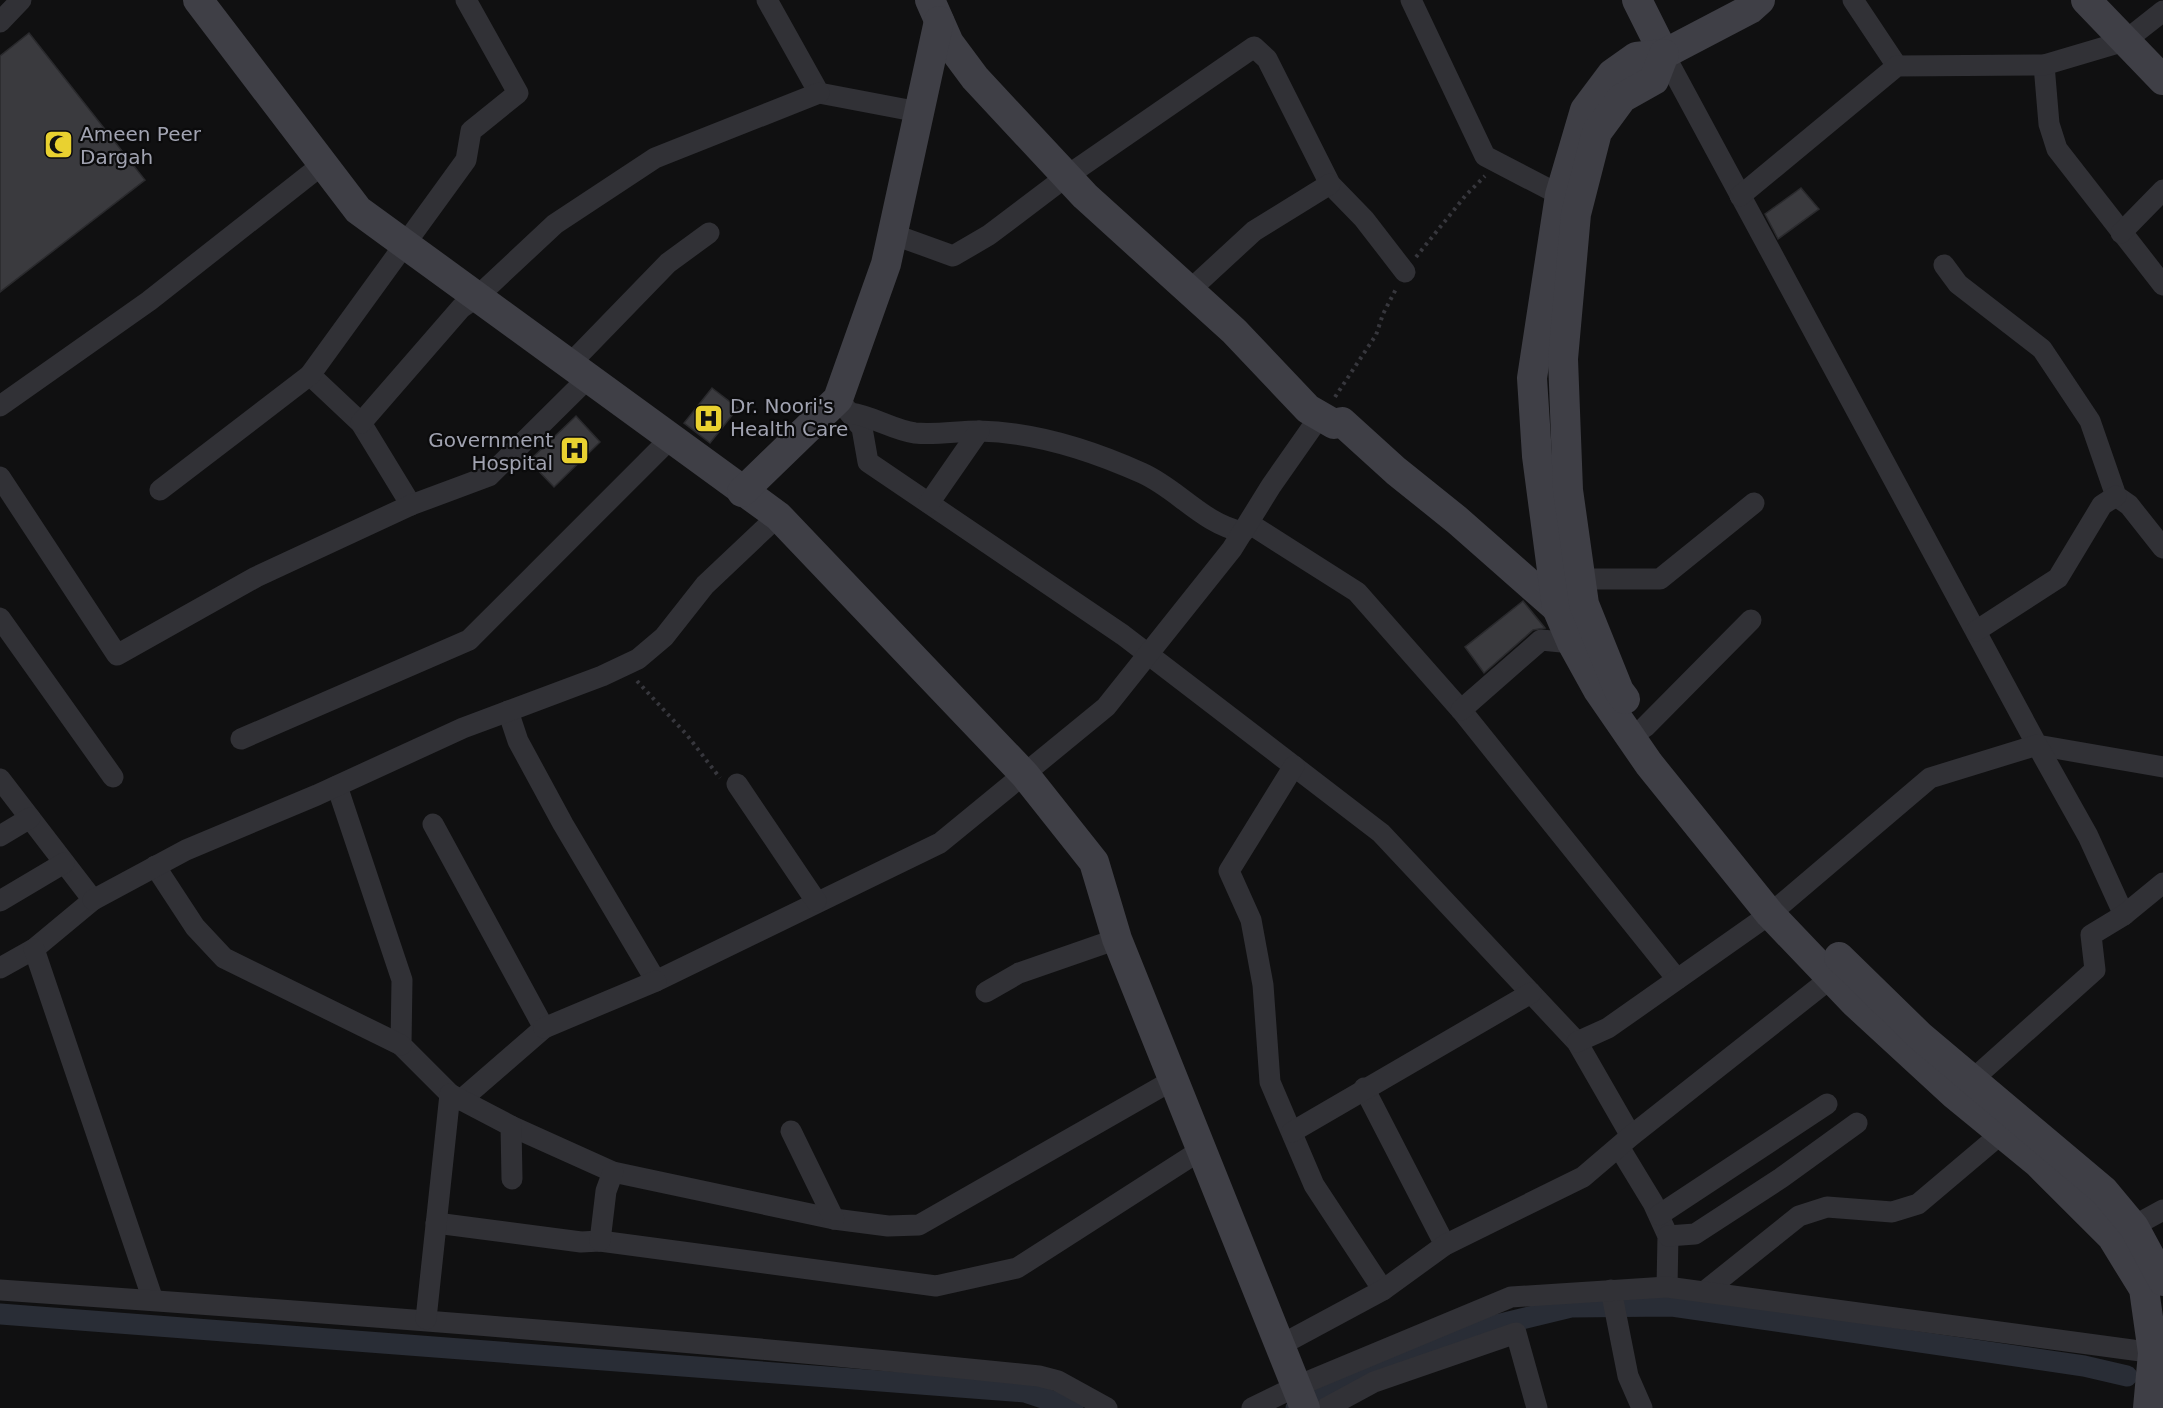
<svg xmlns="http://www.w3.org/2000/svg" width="2163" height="1408" font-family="'DejaVu Sans',sans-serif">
  <rect width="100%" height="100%" fill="#101011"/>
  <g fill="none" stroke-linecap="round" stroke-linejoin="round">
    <g stroke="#292d36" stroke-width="21">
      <polyline points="0,1314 1025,1392 1073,1408"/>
      <polyline points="1296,1408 1357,1377 1451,1336 1571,1307 1672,1306 2084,1366 2127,1376"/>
    </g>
  </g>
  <g fill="#3a3a3e" stroke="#2a2a2d" stroke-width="1.5">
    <polygon points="29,33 145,180 0,292 0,56"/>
    <polygon points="1801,188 1819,209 1778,239 1765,214"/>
    <polygon points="712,388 738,408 710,443 684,423"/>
    <polygon points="576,416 600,442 554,487 529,461"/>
    <polygon points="1523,601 1545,628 1533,630 1484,673 1465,647"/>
  </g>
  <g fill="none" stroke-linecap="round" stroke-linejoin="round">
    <g stroke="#37373d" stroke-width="4" stroke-dasharray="3 4.5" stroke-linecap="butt">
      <polyline points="1416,257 1466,195 1485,176"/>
      <polyline points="1335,397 1376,335 1383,314 1396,289"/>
      <polyline points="637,681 687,735 720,778"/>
    </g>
    <g stroke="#313136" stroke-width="21">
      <polyline points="767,0 819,93 919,112"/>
      <polyline points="1411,0 1485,156 1560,195"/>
      <polyline points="1853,0 1897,66"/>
      <polyline points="0,22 21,0"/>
      <polyline points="1664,54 2037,745 2163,767"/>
      <polyline points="2044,65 2049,124 2057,149 2163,285"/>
      <polyline points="1740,196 1897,66 2044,65 2125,41 2163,11"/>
      <polyline points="2121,233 2163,190"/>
      <polyline points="892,234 953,256 989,235 1067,176 1254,47 1267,59 1330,184 1364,219 1405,272"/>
      <polyline points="1944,265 1958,284 2042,349 2090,421 2116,496 2129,505 2163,548"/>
      <polyline points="1190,290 1254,231 1330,184"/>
      <polyline points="569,365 668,263 709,233"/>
      <polyline points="310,375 361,423 411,505"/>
      <polyline points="838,399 862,428 868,462 1123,635 1381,833 1577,1042 1631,1136"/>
      <polyline points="0,406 149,301 323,164"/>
      <path d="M 850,413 C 873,416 893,430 915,433 C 937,435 958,431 979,431 C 1034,432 1091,450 1142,473 C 1178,489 1203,524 1243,532 L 1250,524 L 1357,592 L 1461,710 L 1677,979"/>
      <polyline points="361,423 461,308 477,297 555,224 655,158 819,93"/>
      <polyline points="0,477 117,655 256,577 411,505 489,476 587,379"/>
      <polyline points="160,490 310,375 466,160 471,131 518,93 466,0"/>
      <polyline points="929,503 979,431"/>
      <polyline points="1580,579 1660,579 1754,503"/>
      <polyline points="0,618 113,777"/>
      <polyline points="1976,631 2058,578 2102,505 2116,496"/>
      <polyline points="1461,710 1541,640 1572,643"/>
      <polyline points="508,711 518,741 563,824 656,981 940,843 1106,707 1232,549 1271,486 1320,416"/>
      <polyline points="1645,727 1751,620"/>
      <polyline points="241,739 469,640 670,439"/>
      <polyline points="1294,766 1229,871 1251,920 1263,985 1270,1082 1314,1185 1383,1290"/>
      <polyline points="0,779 93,900 34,949 0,968"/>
      <polyline points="737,784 816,901"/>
      <polyline points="337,786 402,980 401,1045 450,1094"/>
      <polyline points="433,824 544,1028 461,1100"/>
      <polyline points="0,836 30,818"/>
      <polyline points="155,866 195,927 224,958 401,1045"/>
      <polyline points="93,900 186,850 317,795 463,728 602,676 638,659 664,637 705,585 778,516"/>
      <polyline points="0,901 64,863"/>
      <polyline points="34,949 153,1300"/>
      <polyline points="986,992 1019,973 1117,939"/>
      <polyline points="544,1028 656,981"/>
      <polyline points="1577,1042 1608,1028 1770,914 1930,778 2037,745 2088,836 2124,915"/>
      <polyline points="1364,1088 1445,1245"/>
      <polyline points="1963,1088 2095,970 2091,935 2124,915 2163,883"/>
      <polyline points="511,1126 613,1172 834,1219 888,1226 919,1225 1173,1080"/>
      <polyline points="791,1131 834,1219"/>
      <polyline points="1292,1132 1531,993"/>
      <polyline points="1619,1147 1653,1203 1668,1236 1667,1287"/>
      <polyline points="1659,1215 1827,1104"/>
      <polyline points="436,1223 581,1242 600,1241 936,1286 1017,1268 1201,1150"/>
      <polyline points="2121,1233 2163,1210"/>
      <polyline points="1668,1236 1695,1234 1781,1178 1857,1123"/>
      <polyline points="600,1241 606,1191 613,1172"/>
      <path d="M 0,1290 C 347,1314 693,1340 1039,1376 L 1058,1381 L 1107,1408"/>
      <polyline points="1611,1290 1628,1376 1642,1408"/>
      <polyline points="1704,1292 1799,1216 1827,1207 1892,1212 1918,1204 2002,1133"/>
      <polyline points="426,1319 450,1094 511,1126 512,1179"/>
      <polyline points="1279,1346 1383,1290 1445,1245 1583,1177 1631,1136 1831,978"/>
      <polyline points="1252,1408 1295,1387 1511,1297 1667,1287 2163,1354"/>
      <polyline points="1326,1408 1374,1382 1516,1333 1537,1408"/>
    </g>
    <g stroke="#3f3f46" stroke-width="30">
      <polyline points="198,0 358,210 778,516 1025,775 1094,862 1117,939 1305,1408"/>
      <polyline points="930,0 949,43 975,78 1085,196 1234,331 1308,409 1334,424 1342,422 1396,471 1457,520 1557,608"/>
      <polyline points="1637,0 1664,54"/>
      <polyline points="1760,0 1750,9 1664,54 1636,57 1612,74 1585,110 1560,195 1532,378 1537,456 1557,608 1572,643 1598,690 1649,764 1770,914 1854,1002 1955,1095 2038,1163 2112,1237 2144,1289 2153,1353 2148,1408"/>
      <polyline points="2086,0 2163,80"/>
      <polyline points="742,492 838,399 886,264 939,21"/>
      <polyline points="1625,699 1619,691 1584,604 1568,490 1563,359 1576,214 1597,132 1622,98 1654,80 1664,54"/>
      <polyline points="1839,957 1920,1036 2104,1191 2134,1227 2163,1281"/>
    </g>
  </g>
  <defs>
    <symbol id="mosque-square" viewBox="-11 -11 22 22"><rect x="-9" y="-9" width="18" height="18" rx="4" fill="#e9d130" stroke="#0b0b0c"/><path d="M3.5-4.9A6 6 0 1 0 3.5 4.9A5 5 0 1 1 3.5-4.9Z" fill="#111"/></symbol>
    <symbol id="hospital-square" viewBox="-11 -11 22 22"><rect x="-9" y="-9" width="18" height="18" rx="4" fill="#e9d130" stroke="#0b0b0c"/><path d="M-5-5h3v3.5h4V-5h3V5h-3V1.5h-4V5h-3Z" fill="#111"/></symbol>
  </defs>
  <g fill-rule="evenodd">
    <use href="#mosque-square" x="42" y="128" width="33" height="33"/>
    <use href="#hospital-square" x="692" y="402" width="33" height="33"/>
    <use href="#hospital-square" x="558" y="434" width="33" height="33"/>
  </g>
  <g text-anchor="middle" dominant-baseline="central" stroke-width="4.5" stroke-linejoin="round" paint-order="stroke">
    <g font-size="20" fill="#a1a3b1" stroke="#0b0b0c" text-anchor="start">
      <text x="80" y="134">Ameen Peer<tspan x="80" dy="23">Dargah</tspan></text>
      <text x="730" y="406">Dr. Noori's<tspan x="730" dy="23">Health Care</tspan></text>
      <text x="553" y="440" text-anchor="end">Government<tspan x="553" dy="23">Hospital</tspan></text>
    </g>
  </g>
</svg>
